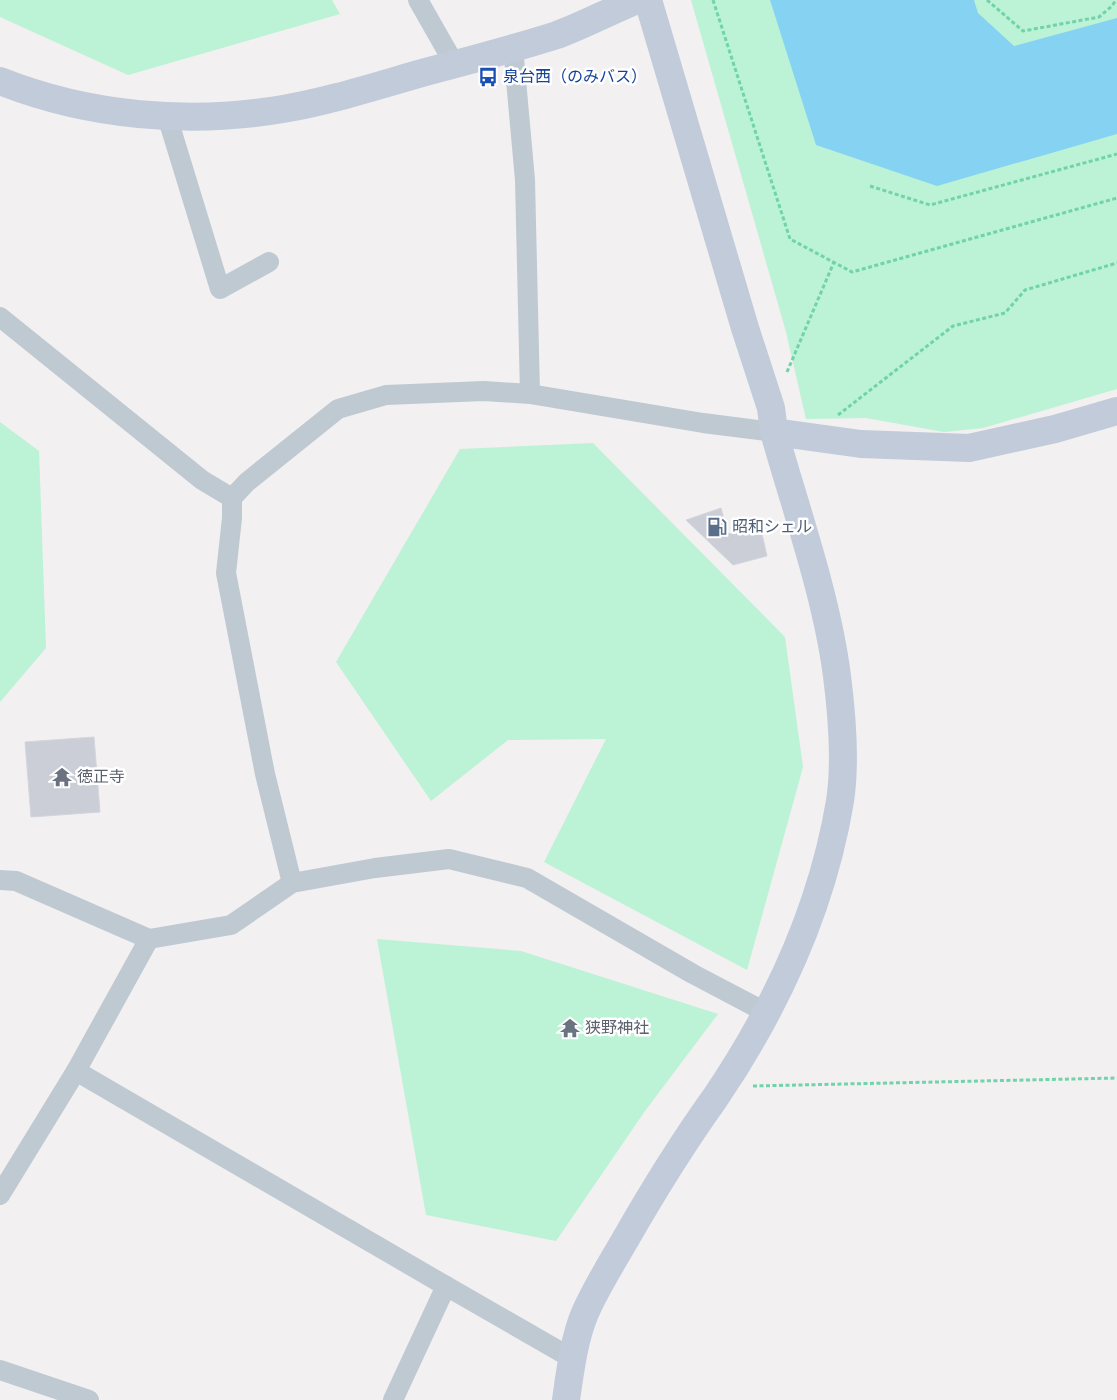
<svg xmlns="http://www.w3.org/2000/svg" width="1117" height="1400" font-family="'Nunito Sans','Noto Sans JP',sans-serif">
  <rect width="100%" height="100%" fill="#f2f0f0"/>
  <g fill="#bcf2d5">
    <polygon points="0,0 332,0 340,14 128,75 0,17"/>
    <polygon points="691,0 1117,0 1117,389 983,428 944,432 866,418 806,419 786,332"/>
    <polygon points="0,422 39,451 46,648 0,702"/>
    <polygon points="593,443 785,637 803,767 747,970 544,862 606,739 508,740 431,801 336,662 460,449"/>
    <polygon points="377,939 521,951 718,1014 645,1111 556,1241 426,1215"/>
  </g>
  <polygon fill="#86d2f2" points="770,0 974,0 978,13 1014,46 1117,18 1117,134 937,186 816,145"/>
  <g fill="#cbced6" stroke="#d3d5dc">
    <polygon points="721,508 728,534 760,525 767,556 733,565 686,520"/>
    <polygon points="94,737 100,812 31,817 25,742"/>
  </g>
  <g fill="none" stroke-linecap="round" stroke-linejoin="round">
    <g stroke="#71d3ab" stroke-width="3" stroke-dasharray="4 2.5" stroke-linecap="butt">
      <polyline points="713,0 790,239 852,272 1117,198"/>
      <polyline points="987,0 1023,31 1099,17 1112,6 1116,0"/>
      <polyline points="870,186 930,205 1117,154"/>
      <polyline points="787,372 834,262"/>
      <polyline points="838,415 953,326 1005,313 1025,290 1117,263"/>
      <polyline points="753,1086 1117,1078"/>
    </g>
    <g stroke="#bfc9d2" stroke-width="20">
      <polyline points="418,0 455,65"/>
      <polyline points="513,47 525,180 530,394"/>
      <polyline points="167,116 220,289 269,262"/>
      <polyline points="0,317 202,480 232,498"/>
      <polyline points="0,880 16,881 149,939 231,925 292,883 375,868 449,859 527,878 693,974 767,1013"/>
      <polyline points="292,883 265,774 226,573 232,518 232,498 247,482 338,409 386,395 484,391 530,394 703,423 774,432"/>
      <polyline points="76,1071 446,1286"/>
      <polyline points="0,1195 76,1071 149,939"/>
      <polyline points="0,1370 89,1400"/>
      <polyline points="393,1400 446,1286 573,1359"/>
    </g>
    <g stroke="#c1cbda" stroke-width="28">
      <path d="M 0,81 C 88,116 189,125 283,109 C 330,101 376,86 422,73 C 467,61 513,49 557,35 C 584,25 610,11 637,0"/>
      <polyline points="774,432 861,444 969,448 1055,429 1117,411"/>
      <path d="M 566,1400 C 570,1372 574,1339 585,1313 C 596,1288 611,1264 625,1240 C 653,1191 682,1144 715,1098 C 776,1008 822,909 840,801 C 846,762 842,715 837,676 C 827,597 796,510 774,432 L 771,408 L 745,328 L 648,0"/>
    </g>
  </g>
  <defs>
    <symbol id="bus-bare" viewBox="-9 -9 18 18"><path d="M-5-6H5V4H4V6H2V4H-2V6H-4V4H-5ZM-3.5-4V0h7V-4ZM-3.5 1.2v1.5H-2V1.2ZM2 1.2v1.5H3.5V1.2Z" fill="#1a4fb4" stroke="#fff" stroke-width="2.5" paint-order="stroke"/></symbol>
    <symbol id="fuel-bare" viewBox="-9 -9 18 18"><path d="M-5.5-6h7V0h2V4h1.3V-2.5L3-4.5l.8-.8L6-3V5H2.5V1h-1V6h-7ZM-4.2-4.7v3.2H.2V-4.7Z" fill="#5c6f8a" stroke="#fff" stroke-width="2.5" paint-order="stroke"/></symbol>
    <symbol id="temple-bare" viewBox="-9 -9 18 18"><path d="M0-6L5-2H3V0L6.5 2.5H4V6H1.5V3h-3V6H-4V2.5H-6.5L-3 0V-2H-5Z" fill="#6b7280" stroke="#fff" stroke-width="2.5" paint-order="stroke"/></symbol>
  </defs>
  <g fill-rule="evenodd">
    <use href="#bus-bare" x="474" y="63" width="28" height="28"/>
    <use href="#fuel-bare" x="703" y="513" width="28" height="28"/>
    <use href="#temple-bare" x="48" y="763" width="28" height="28"/>
    <use href="#temple-bare" x="556" y="1014" width="28" height="28"/>
  </g>
  <g text-anchor="middle" dominant-baseline="central" stroke-width="5" stroke-linejoin="round" paint-order="stroke">
    <g font-size="16" fill="#164399" stroke="#fff" text-anchor="start">
      <text x="503" y="77">泉台西（のみバス）</text>
    </g>
    <g font-size="16" fill="#4e5e75" stroke="#fff" text-anchor="start">
      <text x="732" y="527">昭和シェル</text>
    </g>
    <g font-size="16" fill="#5b616d" stroke="#fff" text-anchor="start">
      <text x="77" y="777">徳正寺</text>
      <text x="585" y="1028">狭野神社</text>
    </g>
  </g>
</svg>
